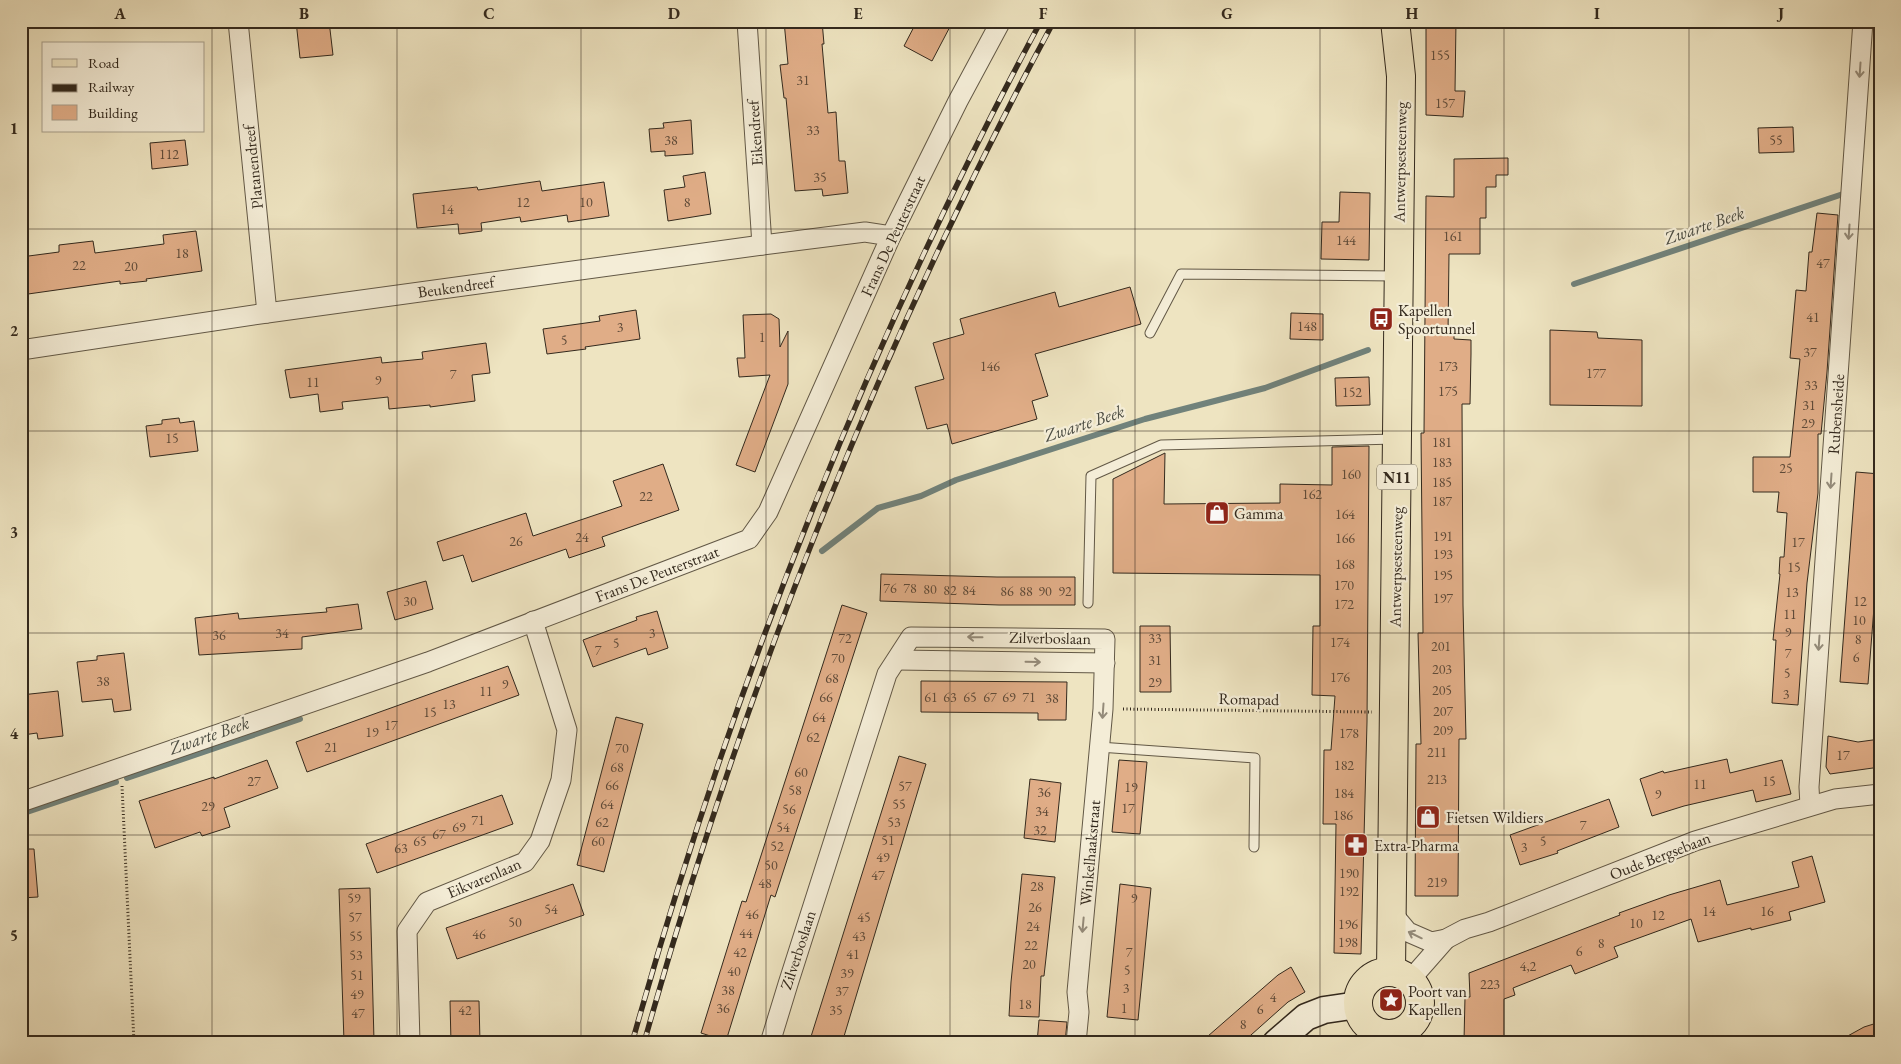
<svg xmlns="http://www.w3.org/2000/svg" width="1901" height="1064" font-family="'EB Garamond',serif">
  <rect width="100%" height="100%" fill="#eee4c1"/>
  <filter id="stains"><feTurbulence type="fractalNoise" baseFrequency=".004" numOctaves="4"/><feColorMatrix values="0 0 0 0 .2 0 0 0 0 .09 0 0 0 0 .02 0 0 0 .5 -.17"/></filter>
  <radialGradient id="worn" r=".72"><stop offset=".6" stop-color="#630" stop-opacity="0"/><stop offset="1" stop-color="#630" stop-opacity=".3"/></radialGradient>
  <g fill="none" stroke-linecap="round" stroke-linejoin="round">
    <g stroke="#71827b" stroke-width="6">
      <polyline points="1574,284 1843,194"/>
      <polyline points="822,551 878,508 921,496 956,480 1145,419 1265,388 1368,350"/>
      <polyline points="127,778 300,719"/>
      <polyline points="21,814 116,782"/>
    </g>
  </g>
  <g fill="#e0ad87" stroke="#33291d">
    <polygon points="296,21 329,21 333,55 300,58"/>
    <polygon points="784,21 822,21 824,44 822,44 828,113 836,112 839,161 845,161 848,193 823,196 822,189 795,191 786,98 784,98 780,65 788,64"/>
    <polygon points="917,21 953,21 932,61 904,46"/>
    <polygon points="1426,21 1456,21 1455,91 1465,91 1463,117 1426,115"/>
    <polygon points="691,120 693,154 665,156 665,151 651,152 649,129 664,128 663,123"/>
    <polygon points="1793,127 1794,152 1759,153 1758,128"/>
    <polygon points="185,140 188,165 152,169 150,143"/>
    <polygon points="1508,158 1508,175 1496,175 1496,187 1486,187 1486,218 1480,218 1480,254 1449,254 1448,334 1454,334 1454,339 1471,340 1471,354 1470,404 1462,404 1463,605 1466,739 1459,739 1458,896 1415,896 1416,744 1421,744 1418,633 1423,633 1421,433 1424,433 1426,196 1454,197 1454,159"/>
    <polygon points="705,172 711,214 668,221 664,190 685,187 683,176"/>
    <polygon points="540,181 542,191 604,182 609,216 568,222 567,215 521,222 520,217 481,223 482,231 459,234 458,224 417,228 413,194 477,187 478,190"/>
    <polygon points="1340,192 1370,193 1369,260 1321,259 1322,222 1339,222"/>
    <polygon points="1817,213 1838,215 1827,372 1821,434 1818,434 1818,493 1807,583 1798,705 1772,703 1776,640 1773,640 1780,574 1779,574 1780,557 1784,557 1787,513 1777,512 1779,492 1753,492 1753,457 1790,457 1800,359 1790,358 1796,290 1806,291 1809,252 1812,252"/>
    <polygon points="196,231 202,271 146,279 147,281 120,284 120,281 21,295 21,257 59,252 59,245 93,241 95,253 164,244 163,235"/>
    <polygon points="1130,287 1141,324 1035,354 1048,396 1032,401 1037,419 952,444 947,424 927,429 915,387 944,379 933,343 964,334 960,319 1055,292 1059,307"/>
    <polygon points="636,310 640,339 585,347 586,349 547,354 543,329 600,321 599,316"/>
    <polygon points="1291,313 1323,314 1323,340 1290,339"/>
    <polygon points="771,314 779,319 780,347 788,331 788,384 755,472 736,465 770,375 739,377 737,358 745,358 743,315"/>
    <polygon points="1550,330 1597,332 1598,338 1642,340 1642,406 1550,405"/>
    <polygon points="486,343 490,373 472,375 475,401 430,407 430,405 389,409 388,397 342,402 343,409 320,412 318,394 290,398 285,370 381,357 382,363 423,359 422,352"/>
    <polygon points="1369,377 1370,405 1336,406 1335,378"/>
    <polygon points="179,418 180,423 194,421 198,451 150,457 146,426 162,424 162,420"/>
    <polygon points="1369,446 1367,722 1361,954 1334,953 1336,824 1323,824 1324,750 1331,750 1335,696 1312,695 1313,626 1320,626 1320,575 1113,573 1113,479 1165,453 1164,504 1280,503 1280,484 1332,485 1332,447"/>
    <polygon points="663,464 679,510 602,537 605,546 569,558 566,549 472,582 463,555 443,561 437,542 526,513 533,536 622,506 613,481"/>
    <polygon points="1856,472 1880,474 1880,531 1868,684 1840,682"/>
    <polygon points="881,574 997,577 1075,577 1075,605 999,605 880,601"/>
    <polygon points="426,581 433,609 395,620 387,592"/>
    <polygon points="358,604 362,629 302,637 302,649 199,655 195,618 238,613 239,619 327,612 326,608"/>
    <polygon points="842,605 867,613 775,897 771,895 726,1041 701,1033 742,901 746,902"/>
    <polygon points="657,611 668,648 648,655 646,648 593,667 583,640 637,620 636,617"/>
    <polygon points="1140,626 1170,626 1171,692 1140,692"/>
    <polygon points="124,653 131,710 114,712 112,699 82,702 77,662 97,660 97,656"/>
    <polygon points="508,666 519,695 307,772 296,742"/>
    <polygon points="921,681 1067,682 1066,720 1038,720 1038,713 921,712"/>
    <polygon points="58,691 63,736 38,739 37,733 23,735 21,695"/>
    <polygon points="616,717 643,724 604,872 577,865"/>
    <polygon points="1828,736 1858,742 1880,739 1880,767 1830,774 1826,767"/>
    <polygon points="899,756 926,764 842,1043 809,1043"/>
    <polygon points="1727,759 1730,773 1782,760 1791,794 1756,802 1753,790 1684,806 1652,816 1640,779 1663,771 1664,773"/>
    <polygon points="267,760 278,788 224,808 230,827 202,836 200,832 155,848 139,801 214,777 214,779"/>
    <polygon points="1119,760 1147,762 1140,834 1112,832"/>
    <polygon points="1030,779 1061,783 1055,842 1024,838"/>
    <polygon points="502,795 513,824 377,873 366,844"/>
    <polygon points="1609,799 1619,827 1557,851 1558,853 1520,865 1510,835"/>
    <polygon points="21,849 34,849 38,897 21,898"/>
    <polygon points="1812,856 1825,902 1789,912 1791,920 1751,930 1751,928 1698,942 1691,919 1614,947 1618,957 1575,974 1571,965 1513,988 1515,995 1504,999 1504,1042 1464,1041 1465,997 1470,997 1469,973 1620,915 1619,913 1669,895 1720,880 1727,905 1799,887 1792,862"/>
    <polygon points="1022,874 1055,877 1044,976 1041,976 1039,1017 1009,1016 1011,982"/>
    <polygon points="573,884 584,915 457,959 446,928"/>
    <polygon points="1120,884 1151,888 1138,1020 1107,1017"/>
    <polygon points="370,888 374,1041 344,1042 339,889"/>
    <polygon points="1291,967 1305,992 1288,1002 1242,1043 1200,1043 1278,975"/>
    <polygon points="450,1001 479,1001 480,1043 451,1043"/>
    <polygon points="1039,1020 1067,1022 1065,1043 1037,1043"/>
    <polygon points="1880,1022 1880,1043 1835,1043 1864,1027"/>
  </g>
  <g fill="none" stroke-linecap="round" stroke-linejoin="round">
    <defs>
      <g id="lane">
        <polyline points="1150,333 1181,274 1396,276"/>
        <polyline points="1088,603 1091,476 1161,445 1395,439"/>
        <polyline points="1099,747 1255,758 1254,847"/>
      </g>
      <g id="street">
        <polyline points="238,21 267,313"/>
        <polyline points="747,21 762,245"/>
        <polyline points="21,350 267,313 762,245 865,232 891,236"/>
        <polyline points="897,660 1105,663"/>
        <polyline points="21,802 428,662 749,539 768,512 891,236 958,101 1001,21"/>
        <polyline points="1810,806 1809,787 1863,21"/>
        <polyline points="1392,913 1408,932 1431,942 1446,939 1465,929 1489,922 1695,841 1835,799 1880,794"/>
        <polyline points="1410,980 1446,939"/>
        <polyline points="410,1043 407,931 427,902 525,862 540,841 561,780 567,730 533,621"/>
        <polyline points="770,1043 788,984 887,674 911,637 1105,639 1103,709 1077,992 1079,1012 1076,1043"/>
      </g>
      <polyline id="secondary" points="1276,1043 1306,1017 1324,1010 1358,1005"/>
      <g id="primary">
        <polyline points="1391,972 1401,76 1395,21"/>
        <circle cx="1389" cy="1003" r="31"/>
      </g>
    </defs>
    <use href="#lane" stroke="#625846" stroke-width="11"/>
    <use href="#street" stroke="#625846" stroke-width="21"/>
    <use href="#secondary" stroke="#33291d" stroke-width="29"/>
    <use href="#primary" stroke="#33291d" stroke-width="30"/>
    <g stroke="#33291d" stroke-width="3" stroke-dasharray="1 2.5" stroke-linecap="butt">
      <polyline points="1123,709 1372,712"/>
      <polyline points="122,786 134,1043"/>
    </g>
    <use href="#lane" stroke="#f4edd7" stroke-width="9"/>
    <use href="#street" stroke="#f4edd7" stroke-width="19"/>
    <use href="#secondary" stroke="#f4edd7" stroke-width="26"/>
    <use href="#primary" stroke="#eee4c1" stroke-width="28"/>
    <defs>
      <g id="rail">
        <path d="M 632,1043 C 732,686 865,348 1041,21"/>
        <path d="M 644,1043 C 744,686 878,348 1054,21"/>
      </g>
    </defs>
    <use href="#rail" stroke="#33291d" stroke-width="5.5"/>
    <use href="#rail" stroke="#f4edd7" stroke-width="4" stroke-dasharray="11" stroke-linecap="butt"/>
  </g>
  <defs><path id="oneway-shaft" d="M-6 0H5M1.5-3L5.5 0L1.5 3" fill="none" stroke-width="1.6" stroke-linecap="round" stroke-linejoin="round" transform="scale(1.25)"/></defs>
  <g stroke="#948b7a">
    <use href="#oneway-shaft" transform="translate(1860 70) rotate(94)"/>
    <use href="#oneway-shaft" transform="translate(1849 232) rotate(94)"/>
    <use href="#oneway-shaft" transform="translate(1831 481) rotate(94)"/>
    <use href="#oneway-shaft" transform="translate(975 637) rotate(-179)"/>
    <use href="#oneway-shaft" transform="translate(1819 643) rotate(94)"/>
    <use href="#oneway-shaft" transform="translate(1033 662) rotate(1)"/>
    <use href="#oneway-shaft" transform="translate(1103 711) rotate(94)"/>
    <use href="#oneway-shaft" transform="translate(1083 925) rotate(95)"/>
    <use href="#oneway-shaft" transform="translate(1415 935) rotate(-154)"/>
  </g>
  <path fill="none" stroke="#33291d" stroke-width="1" stroke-opacity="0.55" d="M 212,21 L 212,1043M 397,21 L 397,1043M 581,21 L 581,1043M 766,21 L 766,1043M 950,21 L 950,1043M 1135,21 L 1135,1043M 1320,21 L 1320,1043M 1504,21 L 1504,1043M 1689,21 L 1689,1043M 21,229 L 1880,229M 21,431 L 1880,431M 21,633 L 1880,633M 21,835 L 1880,835"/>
  <defs>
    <symbol id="bus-square" viewBox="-11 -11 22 22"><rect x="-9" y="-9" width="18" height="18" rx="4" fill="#8f2418" stroke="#f4edd7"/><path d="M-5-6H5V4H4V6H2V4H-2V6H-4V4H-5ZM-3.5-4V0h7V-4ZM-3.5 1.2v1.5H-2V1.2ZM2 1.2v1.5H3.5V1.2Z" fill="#fff"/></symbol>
    <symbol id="shop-square" viewBox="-11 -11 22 22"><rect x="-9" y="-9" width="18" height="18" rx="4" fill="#8f2418" stroke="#f4edd7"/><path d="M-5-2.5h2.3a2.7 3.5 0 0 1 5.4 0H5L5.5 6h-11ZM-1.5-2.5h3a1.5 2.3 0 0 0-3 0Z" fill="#fff"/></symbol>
    <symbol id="pharmacy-square" viewBox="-11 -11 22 22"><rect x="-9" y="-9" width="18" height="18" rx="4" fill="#8f2418" stroke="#f4edd7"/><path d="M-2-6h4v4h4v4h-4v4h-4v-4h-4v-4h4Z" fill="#fff"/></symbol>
    <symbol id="sight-square" viewBox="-11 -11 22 22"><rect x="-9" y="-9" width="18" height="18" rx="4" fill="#8f2418" stroke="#f4edd7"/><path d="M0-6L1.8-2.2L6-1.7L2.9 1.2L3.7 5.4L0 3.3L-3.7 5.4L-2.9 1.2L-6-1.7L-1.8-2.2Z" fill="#fff"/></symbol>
  </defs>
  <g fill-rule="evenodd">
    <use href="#bus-square" x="1367" y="305" width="28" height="28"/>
    <use href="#shop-square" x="1203" y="499" width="28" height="28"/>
    <use href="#shop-square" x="1414" y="803" width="28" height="28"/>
    <use href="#pharmacy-square" x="1342" y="831" width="28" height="28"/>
    <use href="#sight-square" x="1377" y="986" width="28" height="28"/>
  </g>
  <g text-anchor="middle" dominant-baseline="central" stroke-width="4.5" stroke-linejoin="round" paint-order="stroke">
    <g font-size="14" fill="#5e4a38">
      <text x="1440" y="55">155</text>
      <text x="803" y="80">31</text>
      <text x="1445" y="103">157</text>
      <text x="813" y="130">33</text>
      <text x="671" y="140">38</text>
      <text x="1776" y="140">55</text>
      <text x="169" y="154">112</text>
      <text x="820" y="177">35</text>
      <text x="523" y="202">12</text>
      <text x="586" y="202">10</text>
      <text x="687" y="202">8</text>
      <text x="447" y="209">14</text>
      <text x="1453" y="236">161</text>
      <text x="1346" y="240">144</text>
      <text x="182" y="253">18</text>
      <text x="1823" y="263">47</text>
      <text x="79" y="265">22</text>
      <text x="131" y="266">20</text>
      <text x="1813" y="317">41</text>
      <text x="1307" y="326">148</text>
      <text x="620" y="327">3</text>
      <text x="762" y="337">1</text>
      <text x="564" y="340">5</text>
      <text x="1810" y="352">37</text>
      <text x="990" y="366">146</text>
      <text x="1448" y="366">173</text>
      <text x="1596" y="373">177</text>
      <text x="453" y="374">7</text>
      <text x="378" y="380">9</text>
      <text x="313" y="382">11</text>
      <text x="1811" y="385">33</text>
      <text x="1448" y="391">175</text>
      <text x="1352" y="392">152</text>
      <text x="1809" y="405">31</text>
      <text x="1808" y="423">29</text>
      <text x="172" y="438">15</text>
      <text x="1442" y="442">181</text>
      <text x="1442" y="462">183</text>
      <text x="1786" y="468">25</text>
      <text x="1351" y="474">160</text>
      <text x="1442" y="482">185</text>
      <text x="1312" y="494">162</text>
      <text x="646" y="496">22</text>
      <text x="1442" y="501">187</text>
      <text x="1345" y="514">164</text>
      <text x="1443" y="536">191</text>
      <text x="582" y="537">24</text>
      <text x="1345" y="538">166</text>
      <text x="516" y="541">26</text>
      <text x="1798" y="542">17</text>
      <text x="1443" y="554">193</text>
      <text x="1345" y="564">168</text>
      <text x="1794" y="567">15</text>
      <text x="1443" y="575">195</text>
      <text x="1344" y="585">170</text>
      <text x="890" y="588">76</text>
      <text x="910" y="588">78</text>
      <text x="930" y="589">80</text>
      <text x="950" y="590">82</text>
      <text x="969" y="590">84</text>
      <text x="1007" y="591">86</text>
      <text x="1026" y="591">88</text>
      <text x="1045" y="591">90</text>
      <text x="1065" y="591">92</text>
      <text x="1792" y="592">13</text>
      <text x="1443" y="598">197</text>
      <text x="410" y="601">30</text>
      <text x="1860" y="601">12</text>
      <text x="1344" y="604">172</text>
      <text x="1790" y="614">11</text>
      <text x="1859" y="620">10</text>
      <text x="1788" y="632">9</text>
      <text x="282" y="633">34</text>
      <text x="652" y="633">3</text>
      <text x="219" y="635">36</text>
      <text x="845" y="638">72</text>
      <text x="1155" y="638">33</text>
      <text x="1858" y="639">8</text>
      <text x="1340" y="642">174</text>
      <text x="616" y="643">5</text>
      <text x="1441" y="646">201</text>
      <text x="598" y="650">7</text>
      <text x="1788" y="653">7</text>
      <text x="1856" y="657">6</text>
      <text x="838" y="658">70</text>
      <text x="1155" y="660">31</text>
      <text x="1442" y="669">203</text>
      <text x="1787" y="673">5</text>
      <text x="1340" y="677">176</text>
      <text x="832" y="678">68</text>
      <text x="103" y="681">38</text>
      <text x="1155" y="682">29</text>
      <text x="505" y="684">9</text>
      <text x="1442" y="690">205</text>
      <text x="486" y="691">11</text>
      <text x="1786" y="694">3</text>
      <text x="826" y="697">66</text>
      <text x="931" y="697">61</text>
      <text x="950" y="697">63</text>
      <text x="970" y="697">65</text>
      <text x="990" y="697">67</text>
      <text x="1009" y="697">69</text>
      <text x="1029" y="697">71</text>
      <text x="1052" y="698">38</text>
      <text x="449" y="704">13</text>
      <text x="1443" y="711">207</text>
      <text x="430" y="712">15</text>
      <text x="819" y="717">64</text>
      <text x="391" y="725">17</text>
      <text x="1443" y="730">209</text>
      <text x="372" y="732">19</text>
      <text x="1349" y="733">178</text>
      <text x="813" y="737">62</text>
      <text x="331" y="747">21</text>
      <text x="622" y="748">70</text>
      <text x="1437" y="752">211</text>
      <text x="1843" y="755">17</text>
      <text x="1344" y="765">182</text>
      <text x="617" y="767">68</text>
      <text x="801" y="772">60</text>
      <text x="1437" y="779">213</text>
      <text x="254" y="781">27</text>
      <text x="1769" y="781">15</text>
      <text x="1700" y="784">11</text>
      <text x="612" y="785">66</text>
      <text x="905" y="786">57</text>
      <text x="1131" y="787">19</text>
      <text x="795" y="790">58</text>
      <text x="1044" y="792">36</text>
      <text x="1344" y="793">184</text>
      <text x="1658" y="794">9</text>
      <text x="607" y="804">64</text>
      <text x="899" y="804">55</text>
      <text x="208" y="806">29</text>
      <text x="1128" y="808">17</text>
      <text x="789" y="809">56</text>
      <text x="1042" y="811">34</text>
      <text x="1343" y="815">186</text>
      <text x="478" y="820">71</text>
      <text x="602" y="822">62</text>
      <text x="894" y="822">53</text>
      <text x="1583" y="825">7</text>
      <text x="459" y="827">69</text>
      <text x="783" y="827">54</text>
      <text x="1040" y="830">32</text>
      <text x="439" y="834">67</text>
      <text x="888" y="840">51</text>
      <text x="420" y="841">65</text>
      <text x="598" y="841">60</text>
      <text x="1543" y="841">5</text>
      <text x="777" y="846">52</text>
      <text x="1524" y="847">3</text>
      <text x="401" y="848">63</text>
      <text x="883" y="857">49</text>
      <text x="771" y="865">50</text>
      <text x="1349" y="873">190</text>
      <text x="878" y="875">47</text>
      <text x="1437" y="882">219</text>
      <text x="765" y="883">48</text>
      <text x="1037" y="886">28</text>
      <text x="1349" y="891">192</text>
      <text x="354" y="898">59</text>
      <text x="1134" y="898">9</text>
      <text x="1035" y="907">26</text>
      <text x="551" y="909">54</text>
      <text x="1709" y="911">14</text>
      <text x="1767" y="911">16</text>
      <text x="752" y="914">46</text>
      <text x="1658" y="915">12</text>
      <text x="355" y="917">57</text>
      <text x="864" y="917">45</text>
      <text x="515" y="922">50</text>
      <text x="1636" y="923">10</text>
      <text x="1348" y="924">196</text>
      <text x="1033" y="926">24</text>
      <text x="746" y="933">44</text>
      <text x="479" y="934">46</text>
      <text x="356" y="936">55</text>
      <text x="859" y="936">43</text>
      <text x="1348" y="942">198</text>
      <text x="1601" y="943">8</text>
      <text x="1031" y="945">22</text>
      <text x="1579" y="951">6</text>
      <text x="740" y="952">42</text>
      <text x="1129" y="952">7</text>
      <text x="853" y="954">41</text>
      <text x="356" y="955">53</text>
      <text x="1029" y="964">20</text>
      <text x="1528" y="966">4,2</text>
      <text x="1127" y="970">5</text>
      <text x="734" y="971">40</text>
      <text x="847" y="973">39</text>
      <text x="357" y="975">51</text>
      <text x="1490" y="984">223</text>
      <text x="1126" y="988">3</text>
      <text x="728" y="990">38</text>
      <text x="842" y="991">37</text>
      <text x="357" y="994">49</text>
      <text x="1273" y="997">4</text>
      <text x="1025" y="1004">18</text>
      <text x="723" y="1008">36</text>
      <text x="1124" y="1008">1</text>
      <text x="1260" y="1009">6</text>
      <text x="465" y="1010">42</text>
      <text x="836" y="1010">35</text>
      <text x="358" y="1013">47</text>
      <text x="1243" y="1024">8</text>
    </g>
    <rect fill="#f4edd7" stroke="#6d6455" stroke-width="1" x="1377" y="464.5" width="40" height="25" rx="4"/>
    <g font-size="15" font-weight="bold" fill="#33291d">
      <text x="1397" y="477">N11</text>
    </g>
    <g font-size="16" fill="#33291d" stroke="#f4edd7">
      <text transform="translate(755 133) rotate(-94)">Eikendreef</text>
      <text transform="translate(1400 162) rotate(-89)">Antwerpsesteenweg</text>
      <text transform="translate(253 167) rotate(-96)">Platanendreef</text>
      <text transform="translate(893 236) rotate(-65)">Frans De Peuterstraat</text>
      <text transform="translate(456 287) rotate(-8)">Beukendreef</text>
      <text transform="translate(1836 414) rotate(-86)">Rubensheide</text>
      <text transform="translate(1396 567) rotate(-89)">Antwerpsesteenweg</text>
      <text transform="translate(657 574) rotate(-21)">Frans De Peuterstraat</text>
      <text transform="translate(1050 638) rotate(1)">Zilverboslaan</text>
      <text transform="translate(1249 699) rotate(1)">Romapad</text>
      <text transform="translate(1090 853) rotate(-85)">Winkelhaakstraat</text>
      <text transform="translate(1660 856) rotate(-21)">Oude Bergsebaan</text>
      <text transform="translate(484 878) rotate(-23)">Eikvarenlaan</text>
      <text transform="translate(798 950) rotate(-72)">Zilverboslaan</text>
    </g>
    <g font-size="16" fill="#33291d" stroke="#f4edd7" text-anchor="start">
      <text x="1398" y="310">Kapellen<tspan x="1398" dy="18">Spoortunnel</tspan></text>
      <text x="1234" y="513">Gamma</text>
      <text x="1446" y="817">Fietsen Wildiers</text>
      <text x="1374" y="845">Extra-Pharma</text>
      <text x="1408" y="991">Poort van<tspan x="1408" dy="18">Kapellen</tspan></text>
    </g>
    <g font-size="18" font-style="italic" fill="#4d4e44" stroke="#f4edd7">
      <text transform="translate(1704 225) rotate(-19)">Zwarte Beek</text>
      <text transform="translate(1084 423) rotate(-18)">Zwarte Beek</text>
      <text transform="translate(209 735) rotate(-19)">Zwarte Beek</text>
    </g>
  </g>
  <rect width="1901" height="1064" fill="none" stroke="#eee4c1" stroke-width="55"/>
  <rect x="42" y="42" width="162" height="90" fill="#f4edd7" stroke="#a79f8d"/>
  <rect x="52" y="59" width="25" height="8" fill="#eee4c1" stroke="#a79f8d"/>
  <text x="88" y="68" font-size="15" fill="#33291d">Road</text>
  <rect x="52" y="84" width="25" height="8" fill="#33291d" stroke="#a79f8d"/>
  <text x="88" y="92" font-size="15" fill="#33291d">Railway</text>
  <rect x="52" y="105" width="25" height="15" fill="#e0ad87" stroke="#a79f8d"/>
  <text x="88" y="118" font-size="15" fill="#33291d">Building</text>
  <rect x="28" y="28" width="1846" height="1008" fill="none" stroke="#33291d" stroke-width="2"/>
  <g font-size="16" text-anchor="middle" font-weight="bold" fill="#33291d">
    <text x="120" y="19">A</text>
    <text x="304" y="19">B</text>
    <text x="489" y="19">C</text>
    <text x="674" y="19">D</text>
    <text x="858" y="19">E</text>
    <text x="1043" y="19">F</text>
    <text x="1227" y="19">G</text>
    <text x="1412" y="19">H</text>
    <text x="1597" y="19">I</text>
    <text x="1781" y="19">J</text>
    <text x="14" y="134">1</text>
    <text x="14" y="336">2</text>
    <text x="14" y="538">3</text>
    <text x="14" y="739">4</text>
    <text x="14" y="941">5</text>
  </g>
  <rect width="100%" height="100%" filter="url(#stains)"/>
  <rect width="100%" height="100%" fill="url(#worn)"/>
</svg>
